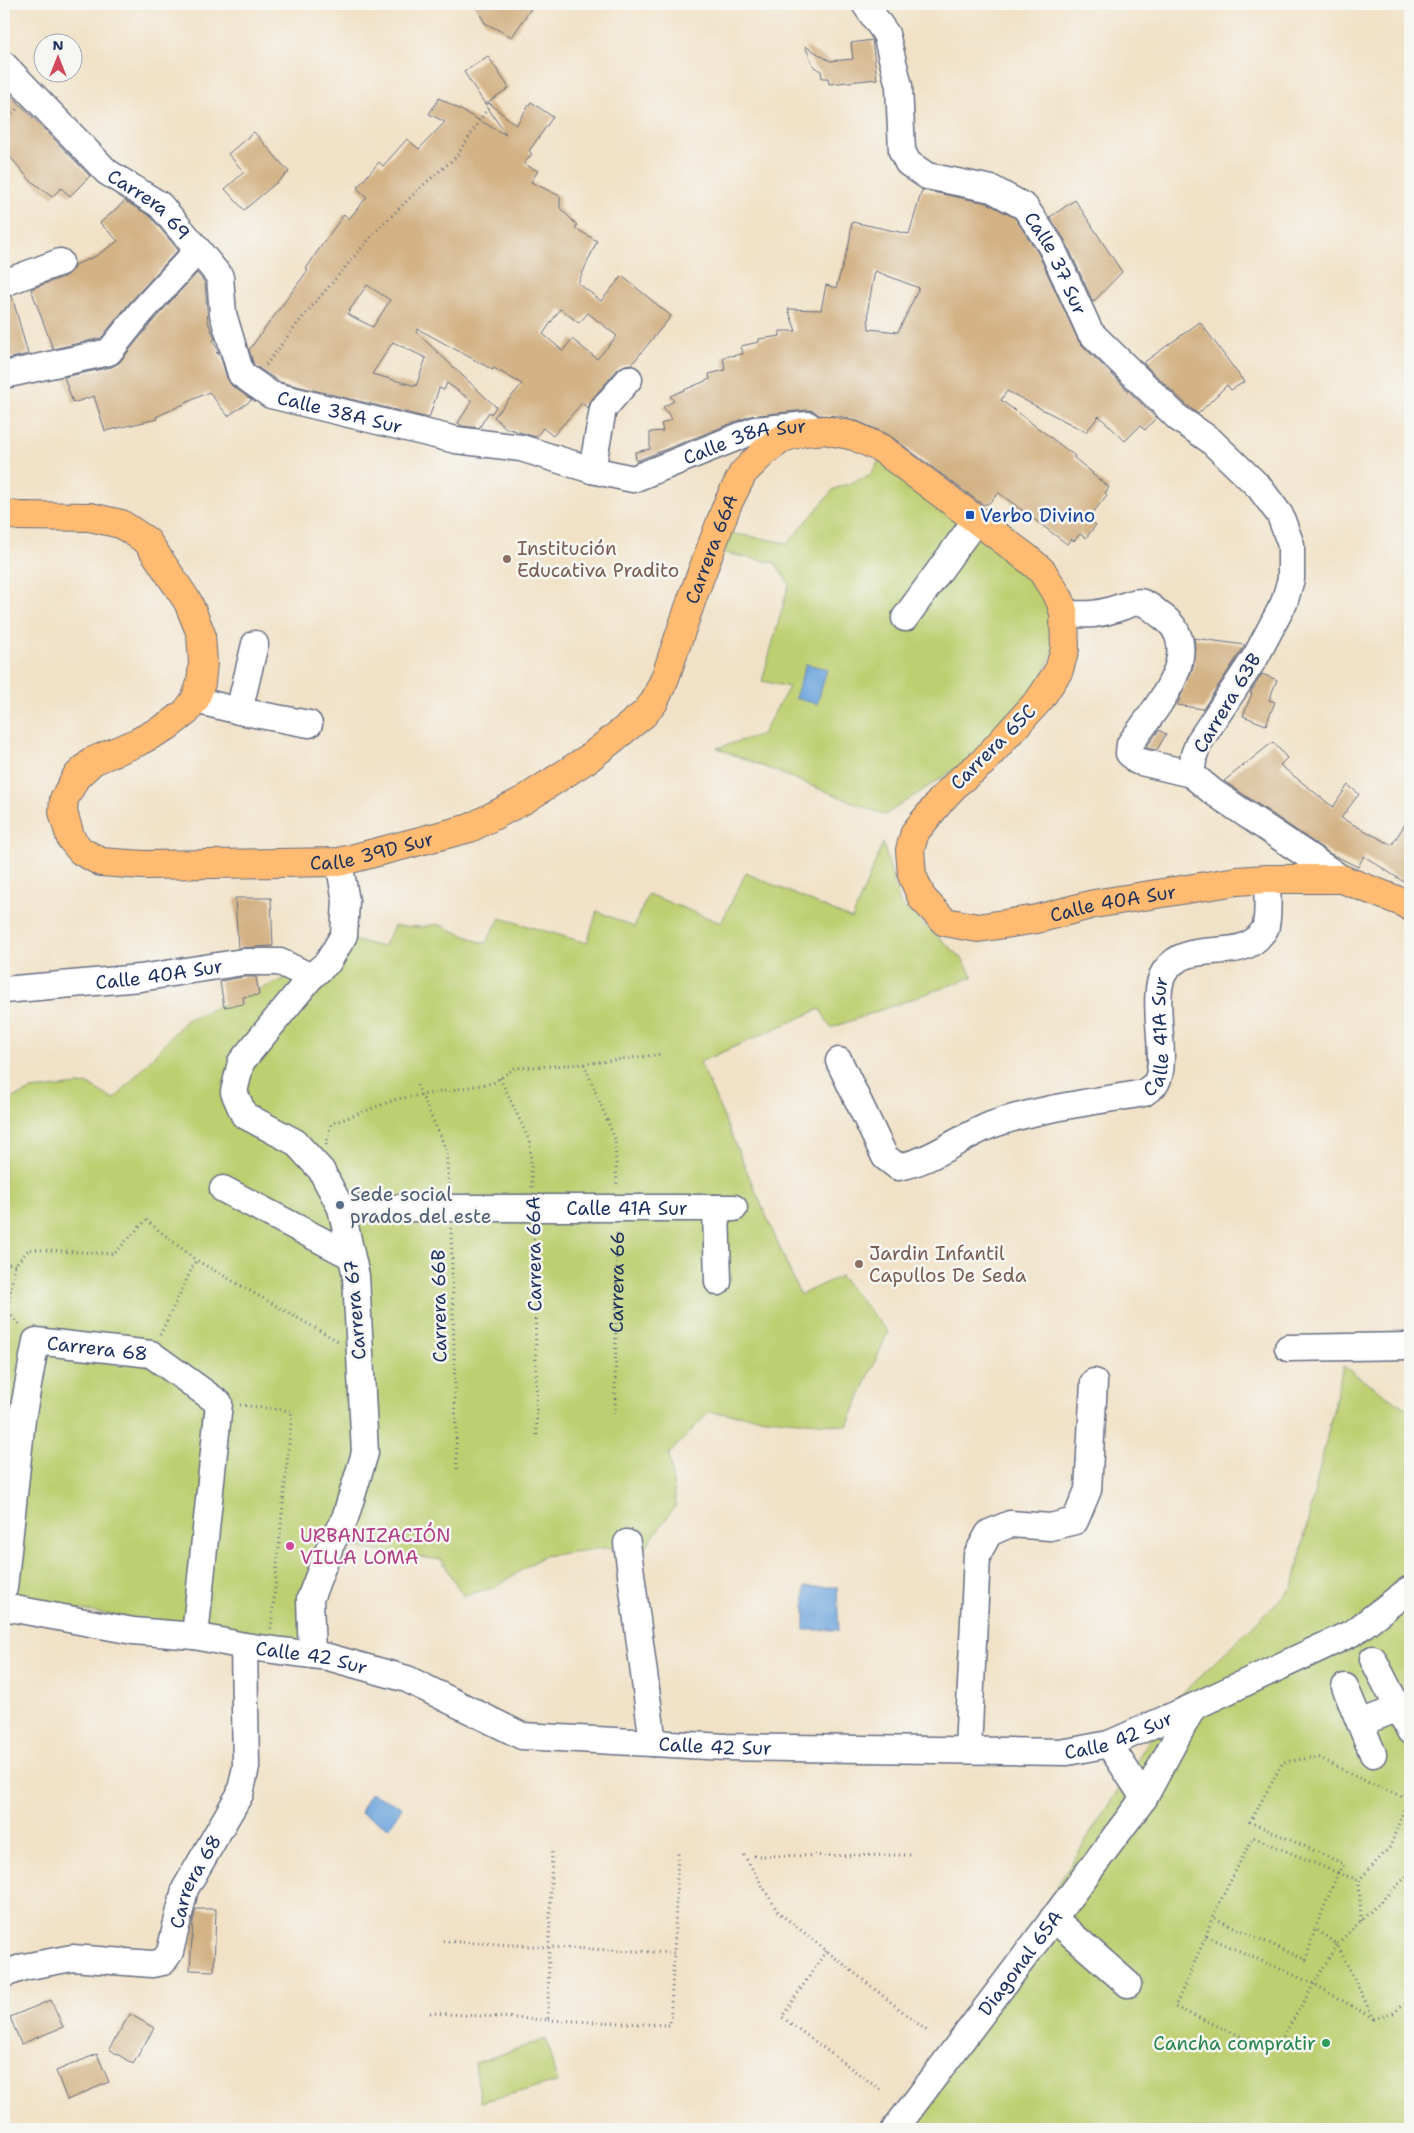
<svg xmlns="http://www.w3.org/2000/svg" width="1414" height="2133" font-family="'Shantell Sans',sans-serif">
  <rect width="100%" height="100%" fill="#f6f6f2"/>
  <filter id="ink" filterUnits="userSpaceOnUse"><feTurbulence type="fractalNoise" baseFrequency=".02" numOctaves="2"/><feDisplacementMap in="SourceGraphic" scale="10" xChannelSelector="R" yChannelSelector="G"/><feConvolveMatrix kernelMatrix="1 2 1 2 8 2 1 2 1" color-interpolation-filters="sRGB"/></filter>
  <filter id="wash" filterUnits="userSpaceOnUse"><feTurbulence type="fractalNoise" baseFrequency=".0096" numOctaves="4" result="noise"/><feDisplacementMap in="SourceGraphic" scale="20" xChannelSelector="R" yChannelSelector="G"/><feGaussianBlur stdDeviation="1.12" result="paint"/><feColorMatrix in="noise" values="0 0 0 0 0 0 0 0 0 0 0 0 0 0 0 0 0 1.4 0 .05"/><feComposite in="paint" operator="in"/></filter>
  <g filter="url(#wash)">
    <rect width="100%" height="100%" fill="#f1e2c7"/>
    <g fill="#bdcf71" stroke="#6c7f68">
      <polygon points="881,458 971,527 1045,592 1057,643 1031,701 970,759 885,815 717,748 762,734 789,687 762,681 789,584 775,563 719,552 724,532 788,543 834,489 869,476"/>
      <polygon points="883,843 900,903 962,958 973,977 831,1028 820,1009 700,1062 800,1295 840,1276 888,1332 847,1426 709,1412 669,1454 676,1505 645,1548 604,1548 543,1556 496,1587 463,1596 442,1560 351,1547 302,1645 4,1598 4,1102 31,1090 88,1084 114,1100 186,1020 346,953 353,940 383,947 394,926 421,927 437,924 485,944 500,918 587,943 597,911 634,927 648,894 721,923 746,873 852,919"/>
      <polygon points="1343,1366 1410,1411 1410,2129 906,2129 1016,1951 1174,1701 1293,1587"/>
      <polygon points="546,2039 557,2082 481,2102 475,2063"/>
    </g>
    <g fill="#6ea6dd" stroke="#446a9e">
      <polygon points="806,664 827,669 817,704 795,698"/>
      <polygon points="805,1587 837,1587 839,1630 805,1630"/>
      <polygon points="370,1793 402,1807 389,1828 360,1812"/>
    </g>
    <g id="blocks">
      <g fill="#d3b285" fill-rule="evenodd">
        <polygon points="474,4 534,4 512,37 485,23"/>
        <polygon points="872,40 877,79 829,84 828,78 822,78 821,71 814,67 805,46 830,61 853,59 851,43"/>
        <polygon points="488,56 509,88 485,104 464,72"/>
        <polygon points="4,88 90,176 70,196 61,188 52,197 30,180 4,150"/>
        <path d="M 439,98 L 506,135 L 486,105 L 489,103 L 516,125 L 531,102 L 553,117 L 529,151 L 532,154 L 524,164 L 538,171 L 531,182 L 560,196 L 560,208 L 577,225 L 575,228 L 597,241 L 578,283 L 601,301 L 622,276 L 671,316 L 632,364 L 625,365 L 618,369 L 592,399 L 588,408 L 582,403 L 553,436 L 543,428 L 536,437 L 506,428 L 494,417 L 522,384 L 494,368 L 493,370 L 418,329 L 416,332 L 496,407 L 491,414 L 489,412 L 479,428 L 462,426 L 458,423 L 472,401 L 447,383 L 444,390 L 439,388 L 429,418 L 280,382 L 254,365 L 249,350 L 308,270 L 306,269 L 315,255 L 344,214 L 349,219 L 367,197 L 357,188 L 379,162 L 383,166 L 407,139 L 419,149 L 445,122 L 429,114 ZM 367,285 L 390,300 L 373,327 L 347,314 ZM 560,309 L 579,323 L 588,313 L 617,336 L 597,359 L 572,339 L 563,351 L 543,334 ZM 393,342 L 426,358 L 416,386 L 372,374 Z"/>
        <polygon points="254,132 289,172 244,210 225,189 244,172 228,154"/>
        <path d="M 922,190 L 987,203 L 1015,218 L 1038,253 L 1079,342 L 1156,418 L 1145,430 L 1140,426 L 1125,441 L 1099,416 L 1086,432 L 1007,391 L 1001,400 L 1075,456 L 1074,458 L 1093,473 L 1092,474 L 1109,487 L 1105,493 L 1107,495 L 1088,519 L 1096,525 L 1086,538 L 1080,534 L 1074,541 L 1071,539 L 1067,544 L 999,493 L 989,503 L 983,505 L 889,435 L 857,421 L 839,416 L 819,415 L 814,411 L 807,410 L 750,416 L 636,461 L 635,452 L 650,449 L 650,432 L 663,431 L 661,424 L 672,419 L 663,407 L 674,401 L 670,396 L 710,379 L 709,374 L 725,370 L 723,357 L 743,354 L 741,346 L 759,342 L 759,339 L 780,336 L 780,331 L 796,331 L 788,309 L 821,310 L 826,285 L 836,288 L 849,244 L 852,222 L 909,234 ZM 875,271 L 919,288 L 898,332 L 869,329 L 868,308 Z"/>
        <polygon points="1075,200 1122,272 1093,302 1065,240 1050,217"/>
        <polygon points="125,201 150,216 178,250 130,302 101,338 53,349 31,289 66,276 72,271 75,265 96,256 118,241 100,223"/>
        <polygon points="197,273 205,283 208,322 215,339 213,340 219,353 216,352 221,358 227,378 232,386 252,400 228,416 209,392 156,417 157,419 105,431 94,396 73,403 64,377 112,367 120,362 152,322"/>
        <polygon points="12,296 28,354 4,360 4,298"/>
        <polygon points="1200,322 1244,382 1231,390 1227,385 1198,414 1188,406 1143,363"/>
        <polygon points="1194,638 1245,645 1203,709 1177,705 1193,668 1195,647"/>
        <polygon points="1262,674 1277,680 1269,700 1275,702 1266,725 1243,716 1252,693 1250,693"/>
        <polygon points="1159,730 1166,734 1157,750 1146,748"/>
        <polygon points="1273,742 1287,758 1280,765 1333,807 1348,785 1359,794 1341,818 1392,845 1410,816 1410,886 1364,856 1358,867 1331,854 1224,781"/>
        <polygon points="235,898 271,898 273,946 238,948"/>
        <polygon points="244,977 256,977 259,995 243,997 244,1004 224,1007 220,981"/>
        <polygon points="196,1909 216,1909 214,1971 190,1970 193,1921"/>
        <polygon points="51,2000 63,2027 21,2044 10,2017"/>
        <polygon points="130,2014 154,2028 133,2064 109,2049"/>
        <polygon points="97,2054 109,2082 67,2100 56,2071"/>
      </g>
    </g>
  </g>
  <g filter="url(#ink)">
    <use href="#blocks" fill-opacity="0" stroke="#666e83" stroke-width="1"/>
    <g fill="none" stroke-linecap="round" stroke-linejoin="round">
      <defs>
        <g id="minor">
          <path id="s2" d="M 865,4 L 886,34 L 899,86 L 902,151 L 908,163 L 927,176 L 992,189 L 1025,207 L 1051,246 L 1090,332 L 1178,418 L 1210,440 L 1259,487 L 1280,515 L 1291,545 L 1291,579 L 1284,603 L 1256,656 L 1199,742 L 1194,755 L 1191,774"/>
          <path id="s3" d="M 4,65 L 107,172 L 160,205 L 198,250 L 220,277 L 223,314 L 241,374 L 271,395 L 456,440 L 521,448 L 592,470 L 633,479 L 755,430 L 808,425"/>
          <polyline points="4,283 60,262"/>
          <polyline points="4,375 109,352 141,312 198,250"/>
          <polyline points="592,470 603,409 629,379"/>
          <path d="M 1064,614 C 1091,615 1099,615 1124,606 C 1130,604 1137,601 1143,603 C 1150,605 1156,612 1162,616 C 1210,650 1152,712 1130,744 L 1129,753 L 1137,761 L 1191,774 L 1213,792 L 1342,879"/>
          <polyline points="905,618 976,520"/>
          <polyline points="195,700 239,711 309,724"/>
          <polyline points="239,711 255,644"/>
          <path id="s4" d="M 4,990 L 140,978 L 243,962 L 280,962 L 311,977"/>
          <path id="s5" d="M 839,1061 L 885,1157 L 898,1167 C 933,1161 958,1138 991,1125 C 1039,1108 1093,1102 1144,1093 C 1147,1090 1153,1087 1156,1083 C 1170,1061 1148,995 1165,971 C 1189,937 1239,964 1261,934 C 1263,932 1266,928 1266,925 C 1269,911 1267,894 1267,879"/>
          <polyline points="223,1189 351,1256"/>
          <path id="s6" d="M 341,1208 L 734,1208"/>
          <polyline points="716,1208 718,1282"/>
          <polyline points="1288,1348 1410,1346"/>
          <polyline points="627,1543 653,1743"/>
          <path id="s7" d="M 4,1588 L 22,1419 L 36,1341 L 151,1354 L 219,1403 L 195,1636"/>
          <path id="s8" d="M 4,1607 L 133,1631 L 195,1636 L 244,1646 L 328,1657 L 407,1679 L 522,1736 L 726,1747 L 1067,1752 L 1109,1744 L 1193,1707 L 1354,1632 L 1410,1589"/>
          <polyline points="312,1655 310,1599 331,1544 345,1518 365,1453 356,1276 341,1208 321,1170 295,1142 244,1115 234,1092 241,1062 311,977 328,962 344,935 346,901 339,862"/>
          <polyline points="1373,1659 1410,1731"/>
          <polyline points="1345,1687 1360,1723 1399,1708"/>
          <polyline points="1360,1723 1373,1754"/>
          <polyline points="1109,1744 1144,1798"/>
          <polyline points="968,1750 977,1555 989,1533 1010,1524 1050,1527 1075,1521 1088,1490 1094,1382"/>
          <polyline points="1053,1918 1128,1984"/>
          <path id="s9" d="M 4,1974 L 24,1967 L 72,1958 L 152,1964 L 163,1962 L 170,1952 L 185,1889 L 240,1794 L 246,1767 L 244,1646"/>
          <path id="s10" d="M 895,2129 L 1144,1798 L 1193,1707"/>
        </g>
        <g id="major">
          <path id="s11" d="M 4,514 L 19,516 L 90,517 L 121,524 L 147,541 L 188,602 L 201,634 L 203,663 L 201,683 L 195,700 L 186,712 L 168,726 L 138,742 L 93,761 L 76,777 L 64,799 L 63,812 L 71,839 L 81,851 L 101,862 L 144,865 L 339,862 L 470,828 L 524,800 L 589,758 L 644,714 L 654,702 L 665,678 L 693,596 L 727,505 L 743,473 L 764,452 L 783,438 L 803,432 L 825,430 L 854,436 L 882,449 L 1027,558 L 1042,571 L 1060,600 L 1064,614 L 1065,649 L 1059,670 L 1040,699 L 982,763 L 958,782 L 942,799 L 915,832 L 910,850 L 912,875 L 922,898 L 945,922 L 978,928 L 1037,919 L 1094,904 L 1237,881 L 1267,879 L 1342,879 L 1402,902 L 1410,907"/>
        </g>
      </defs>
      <use href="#minor" stroke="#666e83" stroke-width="29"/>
      <use href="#major" stroke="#666e83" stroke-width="30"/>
      <g stroke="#666e83" stroke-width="3" stroke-dasharray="1 4" stroke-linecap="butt">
        <polyline points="4,126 17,108"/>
        <polyline points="266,365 297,324 376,231 422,186 456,157 491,103"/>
        <polyline points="584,1064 615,1139 617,1186"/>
        <polyline points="500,1078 530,1142 532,1188"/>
        <polyline points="417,1085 446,1149 449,1187"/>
        <polyline points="326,1145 331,1124 397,1099 493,1083 515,1068 584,1064 662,1054"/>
        <polyline points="451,1228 457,1472"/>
        <polyline points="534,1229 537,1436"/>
        <polyline points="4,1263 15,1265"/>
        <polyline points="7,1311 15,1265 29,1249 114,1254 146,1220 196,1260"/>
        <polyline points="4,1312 7,1311 21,1326"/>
        <polyline points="160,1335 196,1260 338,1341"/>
        <polyline points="240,1405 292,1411 271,1629"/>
        <path id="s1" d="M 615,1414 L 617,1230"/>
        <polyline points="744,1855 778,1912 927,2031"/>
        <polyline points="754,1856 911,1855"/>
        <polyline points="1410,1873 1337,1944 1374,2019 1393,2013 1410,2000"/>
        <path d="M 1361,1921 L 1359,1880 L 1390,1847 L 1408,1799 L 1369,1783 L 1318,1757 L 1283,1762 L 1250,1822 L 1344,1864 L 1338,1873 L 1253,1837 L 1212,1917 L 1306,1960 L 1315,1929 L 1337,1944 C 1316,1980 1296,2016 1274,2051 L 1175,2007 L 1206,1936 L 1314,1984 L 1374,2019"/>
        <polyline points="1315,1929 1338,1873 1359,1880"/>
        <polyline points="1206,1936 1212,1917"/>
        <polyline points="443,1941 549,1947 552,1850"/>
        <polyline points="826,1951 782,2017 882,2091"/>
        <polyline points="430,2013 548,2020 549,1947 674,1953 678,1853"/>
        <polyline points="548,2020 670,2025 674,1953"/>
      </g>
      <use href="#minor" stroke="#fff" stroke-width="26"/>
      <use href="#major" stroke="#ffbb71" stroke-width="28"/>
    </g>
  </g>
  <rect fill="#1a4fb4" stroke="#f6f6f2" stroke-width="2" x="965" y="510" width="10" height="10" rx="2.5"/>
  <g fill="#8d6e63" stroke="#f6f6f2" stroke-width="2">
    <circle cx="507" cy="559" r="5"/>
    <circle cx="859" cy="1264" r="5"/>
  </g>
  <circle fill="#5c6f8a" stroke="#f6f6f2" stroke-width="2" cx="340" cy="1205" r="5"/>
  <circle fill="#d1479c" stroke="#f6f6f2" stroke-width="2" cx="290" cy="1546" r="5"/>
  <circle fill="#2e9e5b" stroke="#f6f6f2" stroke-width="2" cx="1326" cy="2043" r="5"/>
  <g text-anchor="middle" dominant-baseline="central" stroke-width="5" stroke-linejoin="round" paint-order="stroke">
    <g font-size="19" fill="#1b2f5e" stroke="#f6f6f2">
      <text stroke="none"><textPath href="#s3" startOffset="202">Carrera 69</textPath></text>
      <text stroke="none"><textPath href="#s2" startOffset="360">Calle 37 Sur</textPath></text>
      <text stroke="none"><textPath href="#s3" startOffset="512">Calle 38A Sur</textPath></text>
      <text stroke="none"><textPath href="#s3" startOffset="932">Calle 38A Sur</textPath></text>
      <text stroke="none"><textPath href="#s11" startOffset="1334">Carrera 66A</textPath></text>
      <text transform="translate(1227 703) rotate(-59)">Carrera 63B</text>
      <text transform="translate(993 747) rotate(-45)">Carrera 65C</text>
      <text stroke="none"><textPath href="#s11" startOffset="845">Calle 39D Sur</textPath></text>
      <text stroke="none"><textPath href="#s11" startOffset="2371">Calle 40A Sur</textPath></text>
      <text stroke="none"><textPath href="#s4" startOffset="156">Calle 40A Sur</textPath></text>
      <text stroke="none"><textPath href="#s5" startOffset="444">Calle 41A Sur</textPath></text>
      <text stroke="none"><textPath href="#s6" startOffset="286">Calle 41A Sur</textPath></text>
      <text transform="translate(534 1254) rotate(-91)">Carrera 66A</text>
      <text stroke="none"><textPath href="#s1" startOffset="132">Carrera 66</textPath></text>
      <text transform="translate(439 1306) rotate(-91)">Carrera 66B</text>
      <text transform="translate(355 1310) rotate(-95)">Carrera 67</text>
      <text stroke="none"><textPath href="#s7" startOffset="311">Carrera 68</textPath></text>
      <text stroke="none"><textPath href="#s8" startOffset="312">Calle 42 Sur</textPath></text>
      <text stroke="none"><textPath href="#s8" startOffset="1138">Calle 42 Sur</textPath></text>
      <text stroke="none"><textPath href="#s8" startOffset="732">Calle 42 Sur</textPath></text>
      <text stroke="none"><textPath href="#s9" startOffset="249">Carrera 68</textPath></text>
      <text stroke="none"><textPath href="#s10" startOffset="208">Diagonal 65A</textPath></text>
    </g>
    <g font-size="19" fill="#164399" stroke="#f6f6f2" text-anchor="start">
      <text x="980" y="515">Verbo Divino</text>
    </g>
    <g font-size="19" fill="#785e54" stroke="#f6f6f2" text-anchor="start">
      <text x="517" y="548">Institución<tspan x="517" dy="22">Educativa Pradito</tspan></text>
      <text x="869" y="1253">Jardin Infantil<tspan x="869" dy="22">Capullos De Seda</tspan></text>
    </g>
    <g font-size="19" fill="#4e5e75" stroke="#f6f6f2" text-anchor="start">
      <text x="350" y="1194">Sede social<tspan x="350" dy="22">prados del este</tspan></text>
    </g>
    <g font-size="19" fill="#b23c85" stroke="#f6f6f2" text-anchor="start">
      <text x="300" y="1535">URBANIZACIÓN<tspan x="300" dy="22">VILLA LOMA</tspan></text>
    </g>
    <g font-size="19" fill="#27864d" stroke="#f6f6f2" text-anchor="end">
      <text x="1316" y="2043">Cancha compratir</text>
    </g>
  </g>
  <rect width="1414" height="2133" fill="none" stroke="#f6f6f2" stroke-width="20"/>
  <g transform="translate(58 58)"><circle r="24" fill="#f6f6f2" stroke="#9ea6b7"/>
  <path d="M0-4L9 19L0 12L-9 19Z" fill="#d1495b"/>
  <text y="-8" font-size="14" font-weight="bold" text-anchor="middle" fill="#1b2f5e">N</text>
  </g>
</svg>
